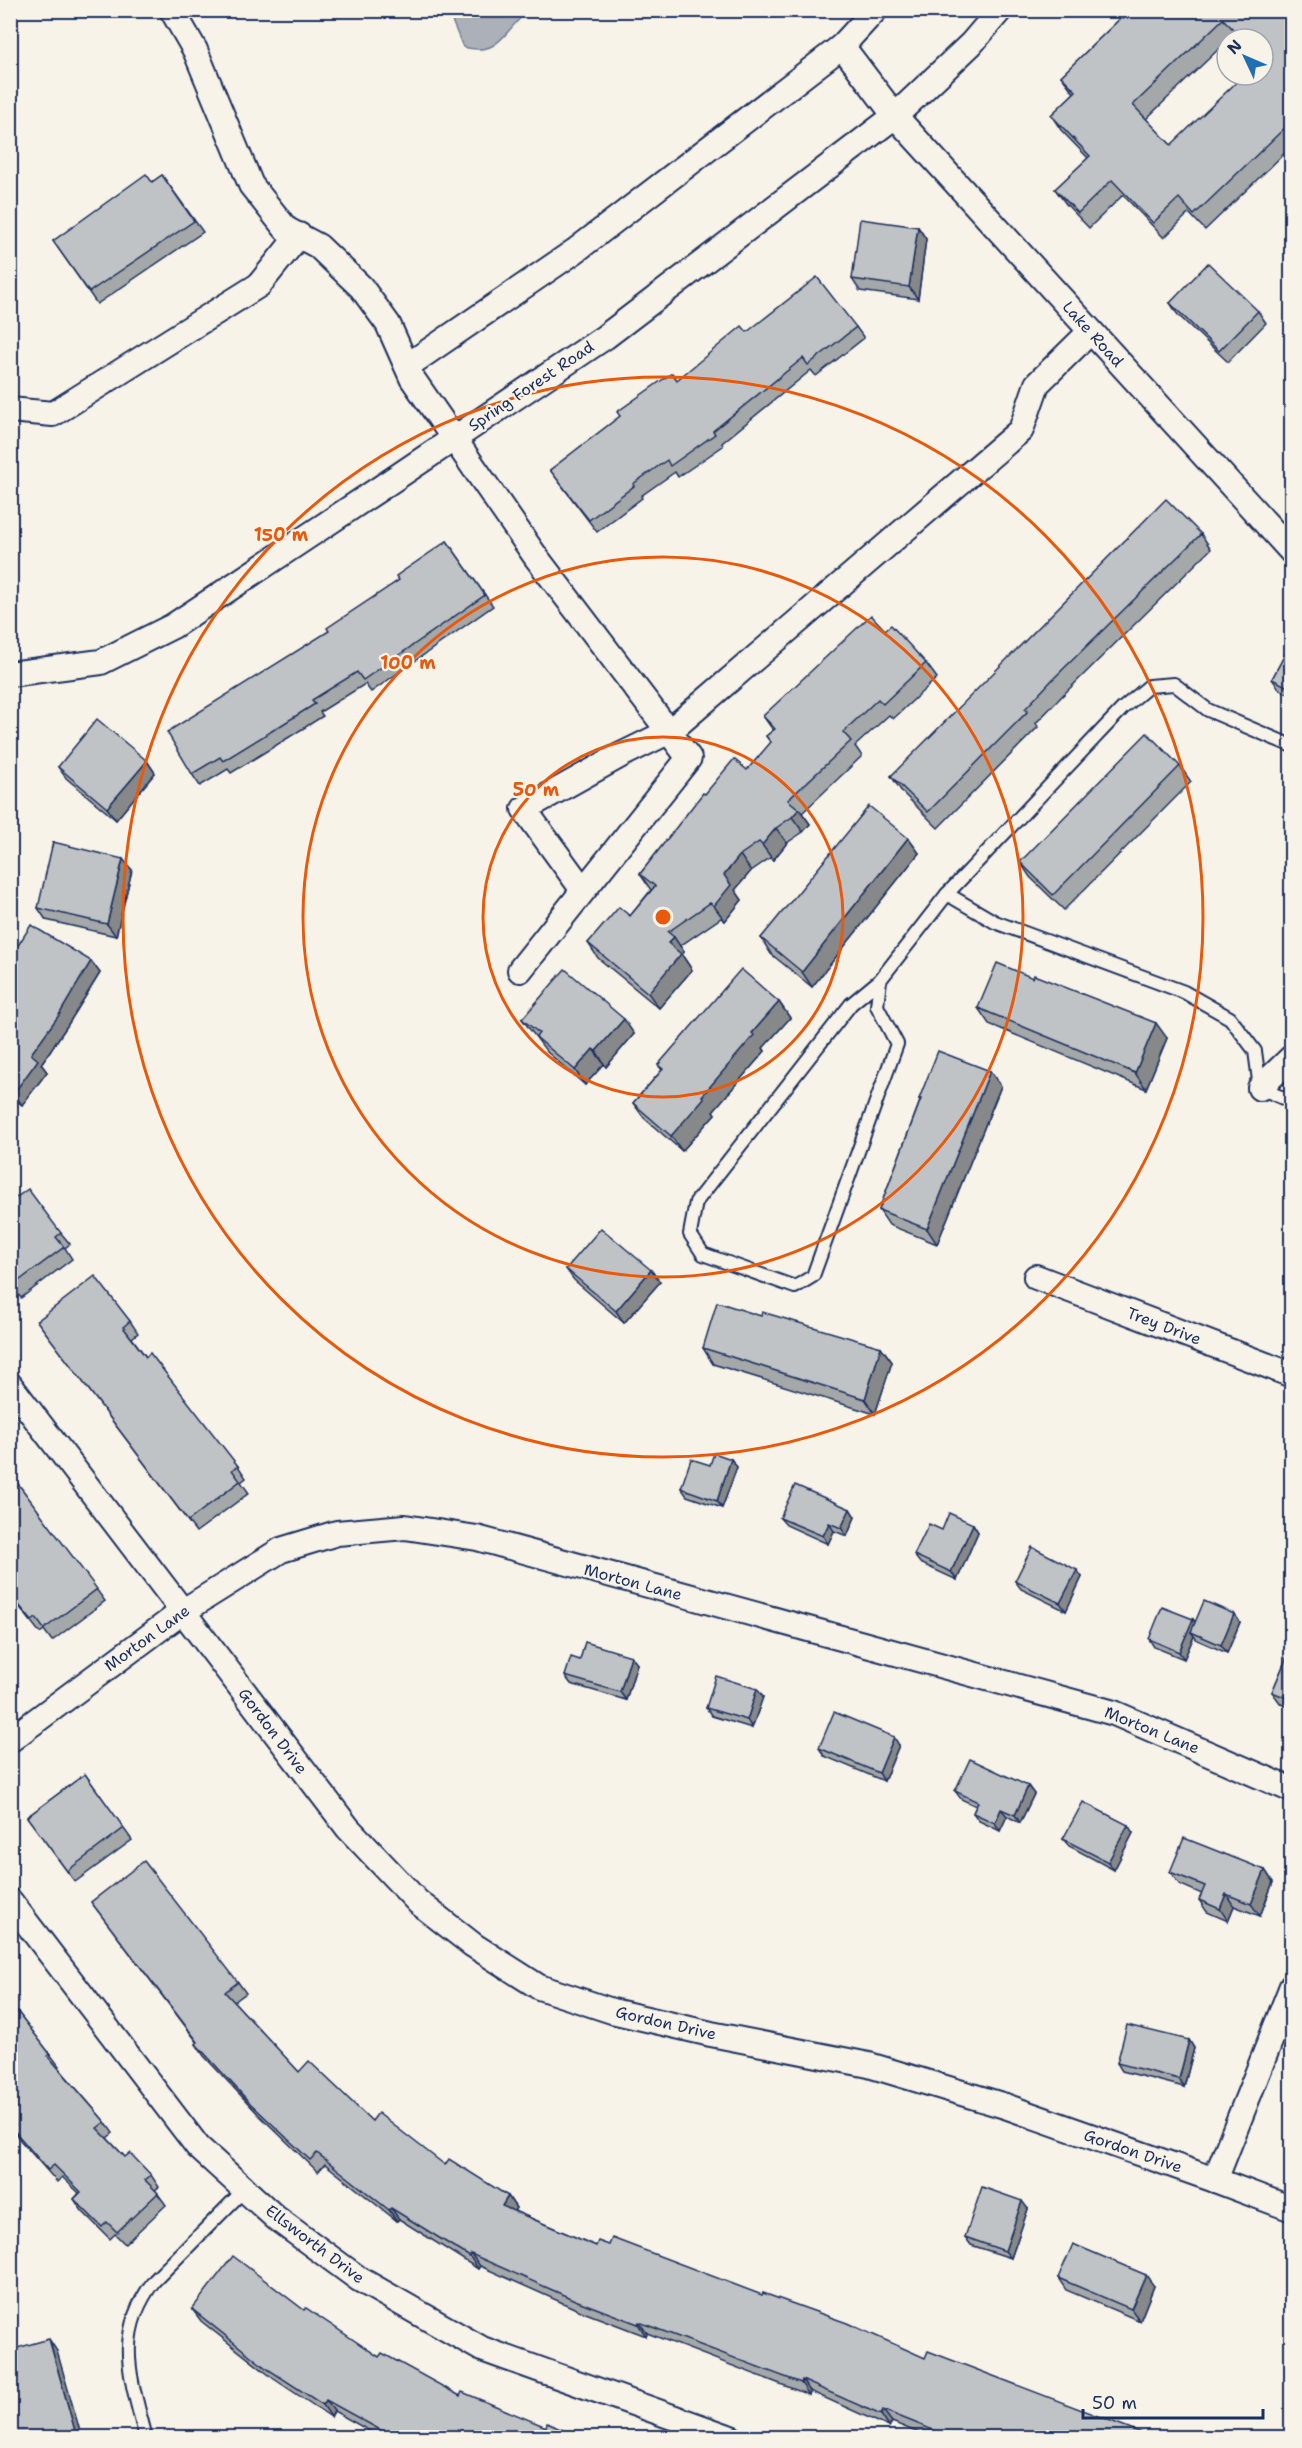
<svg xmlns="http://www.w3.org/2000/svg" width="1302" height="2448" font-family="'Shantell Sans',sans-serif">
  <rect width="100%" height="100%" fill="#f7f3e8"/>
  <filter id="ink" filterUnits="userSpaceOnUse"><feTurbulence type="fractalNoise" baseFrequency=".0167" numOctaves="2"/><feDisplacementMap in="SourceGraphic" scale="12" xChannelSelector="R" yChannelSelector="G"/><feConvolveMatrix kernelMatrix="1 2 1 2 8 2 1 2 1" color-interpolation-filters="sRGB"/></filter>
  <g filter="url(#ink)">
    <path fill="#acb0b9" stroke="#727c95" stroke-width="1.5" d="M 448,11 L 529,11 C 503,29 502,57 463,47 Z"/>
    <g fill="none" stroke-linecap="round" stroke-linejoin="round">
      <defs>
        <g id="lane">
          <polyline points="1292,746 1208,710 1174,684 1149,686 1123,708 947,894 995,922 1184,992 1230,1018 1255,1051 1260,1088 1292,1102"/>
          <polyline points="880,980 851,1004 696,1202 690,1234 703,1254 795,1287 813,1276 897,1044 877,1006 880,980 947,894"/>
          <path d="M 146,2438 C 131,2378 113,2335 154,2281 L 245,2189"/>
        </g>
        <g id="street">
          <polyline points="172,10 195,50 251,185 286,229 318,246 361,287 388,324 412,378 536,557 689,758 520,970"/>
          <polyline points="842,46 895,116 1292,552"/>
          <polyline points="407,366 575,251 842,46 875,10"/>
          <polyline points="10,410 53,414 259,285 299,235"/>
          <polyline points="10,674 101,662 173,626 382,487 605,337 895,116 971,44 1000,10"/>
          <polyline points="583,890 524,809 621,755 670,731 1021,430 1037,384 1090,332"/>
          <polyline points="1260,1088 1292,1057"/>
          <polyline points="1036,1277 1292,1375"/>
          <polyline points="10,1385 348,1828 418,1902 473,1945 539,1987 612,2011 711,2034 869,2065 1005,2106 1215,2180 1292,2209"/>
          <polyline points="10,1740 182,1612 281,1550 337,1533 405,1527 477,1538 1114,1713 1292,1790"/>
          <polyline points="10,1901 198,2147 276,2218 359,2279 482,2349 731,2438"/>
          <polyline points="1215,2180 1292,1986"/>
        </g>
      </defs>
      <use href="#lane" stroke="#1b2f5e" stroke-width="16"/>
      <use href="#street" stroke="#1b2f5e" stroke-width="28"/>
      <use href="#lane" stroke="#f7f3e8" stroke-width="12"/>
      <use href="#street" stroke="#f7f3e8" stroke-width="24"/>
    </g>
    <g fill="#a5a8a9" stroke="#1b2f5e" stroke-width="1.5" fill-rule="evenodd">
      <path d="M 1129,10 L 1292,13 L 1292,146 L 1205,230 L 1189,213 L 1164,238 L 1123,195 L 1089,228 L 1066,204 L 1055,189 L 1088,158 L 1061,130 L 1051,115 L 1074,93 L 1061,76 ZM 1234,34 L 1238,39 L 1263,39 L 1263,75 L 1171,145 L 1146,119 L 1227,41 L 1227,39 L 1229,39 Z"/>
      <polygon points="162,175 203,232 97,304 53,241 152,182"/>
      <polygon points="918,227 926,239 918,299 860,291 852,279"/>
      <polygon points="1170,303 1258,311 1266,323 1228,362 1178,315"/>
      <polygon points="856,327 864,338 816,376 811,370 722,443 723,446 678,477 675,472 641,496 642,498 597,532 550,470 677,380 747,332"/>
      <polygon points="1201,534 1211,549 1062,696 1036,723 1038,727 938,828 902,792 891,776"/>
      <polygon points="447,541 493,606 371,692 365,684 320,712 323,716 283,741 231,773 228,769 200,786 192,774 329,631 399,580"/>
      <polygon points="885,630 926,663 937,678 893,719 889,715 855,746 862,756 802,813 810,824 803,832 787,843 773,860 770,858 751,871 735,890 742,900 725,921 721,918 680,946 684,952 682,955 692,970 659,1008 598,958 588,943 630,916 651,890 640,874 705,794 747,770 771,743 766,736 773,730 763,716"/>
      <polygon points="1292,641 1292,696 1280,690 1272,679"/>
      <polygon points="147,761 155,773 116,820 66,778 58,767"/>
      <polygon points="1180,766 1191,782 1064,910 1030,877 1020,862"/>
      <polygon points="908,838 919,853 812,987 771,954 761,938"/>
      <polygon points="132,870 116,936 46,920 38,908"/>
      <polygon points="10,958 91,961 100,973 67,1026 41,1064 47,1072 22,1105 15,1100 10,1106"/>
      <polygon points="779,1002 790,1018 763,1048 765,1051 713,1111 715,1114 682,1151 644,1118 633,1103 662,1070 658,1065"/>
      <polygon points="978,1008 1167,1038 1146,1089 989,1024"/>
      <polygon points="522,1019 634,1034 606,1067 604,1064 585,1085 547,1052"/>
      <polygon points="990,1071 1001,1086 937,1244 889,1225 879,1210 920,1101 919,1099"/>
      <polygon points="10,1202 61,1233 70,1244 65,1248 72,1259 21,1298 10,1284"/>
      <polygon points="566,1269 651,1270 660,1282 624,1323 574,1280"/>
      <polygon points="761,1316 881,1347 892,1362 875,1414 713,1364 703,1348"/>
      <polygon points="37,1321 130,1321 138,1333 132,1338 146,1357 238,1466 246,1478 241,1482 249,1493 196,1532"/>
      <polygon points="731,1459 737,1467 722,1508 687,1496 681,1488 710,1465"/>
      <polygon points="10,1473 105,1601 52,1641 44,1630 40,1633 10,1595"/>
      <polygon points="850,1509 855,1517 847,1536 834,1531 828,1544 786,1525 780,1518"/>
      <polygon points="973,1524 978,1532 957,1580 920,1563 914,1555 942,1530"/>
      <polygon points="1082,1577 1066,1611 1021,1589 1015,1581"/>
      <polygon points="1234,1614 1240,1622 1227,1653 1197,1640 1194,1636 1184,1659 1154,1647 1149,1639 1193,1619 1195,1623"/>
      <polygon points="1292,1645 1292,1708 1281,1704 1272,1692"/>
      <polygon points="580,1660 637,1664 626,1700 571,1684 565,1676"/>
      <polygon points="763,1697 752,1728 712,1716 706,1708"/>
      <polygon points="899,1745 884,1781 824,1756 819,1748"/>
      <polygon points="85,1774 132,1840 75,1882 27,1817"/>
      <polygon points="1028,1786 1034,1794 1020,1823 1007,1816 1000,1831 979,1821 973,1813 976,1806 961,1799 955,1791"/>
      <polygon points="1133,1833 1114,1870 1069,1846 1063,1839"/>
      <polygon points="1265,1870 1273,1882 1260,1916 1234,1906 1228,1921 1207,1912 1199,1900 1202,1894 1179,1884 1170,1872"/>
      <polygon points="91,1902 238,1982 246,1993 234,2002 299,2072 372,2121 445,2165 508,2196 516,2208 514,2211 596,2246 1155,2438 931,2438 892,2422 889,2427 810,2391 809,2395 647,2333 646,2336 583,2312 480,2266 478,2269 399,2219 397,2221 325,2164 318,2172 259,2115 204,2056 196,2044 198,2043"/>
      <polygon points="10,2002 50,2054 59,2066 58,2067 105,2122 113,2133 107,2138 125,2157 151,2175 159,2187 155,2190 166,2205 125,2244 115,2234 110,2239 82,2211 74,2199 79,2193 62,2177 57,2182 20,2140 12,2128 15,2125 10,2120"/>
      <polygon points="1189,2040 1194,2048 1184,2087 1122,2071 1117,2063"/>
      <polygon points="1028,2209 1011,2258 971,2245 965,2237"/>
      <polygon points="1058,2278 1154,2286 1140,2321 1066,2290"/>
      <polygon points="192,2309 304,2310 379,2357 460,2396 546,2427 581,2438 382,2438 334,2411 331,2417 274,2379 201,2321"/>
    </g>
    <g fill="#86888a" stroke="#1b2f5e" stroke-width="1.5">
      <polygon points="918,227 926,239 918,299 909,287"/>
      <polygon points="147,761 155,773 116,820 107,808"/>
      <polygon points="799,809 810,824 803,832 792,817"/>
      <polygon points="776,828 787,843 773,860 762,845"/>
      <polygon points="908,838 919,853 812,987 802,972"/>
      <polygon points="740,855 751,871 735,890 742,900 725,921 714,906 724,875"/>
      <polygon points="123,859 132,870 116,936 107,924"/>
      <polygon points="674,937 684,952 682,955 692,970 659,1008 648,993 668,943"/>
      <polygon points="91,961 100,973 67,1026 41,1064 47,1072 22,1105 14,1093 31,1054"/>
      <polygon points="779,1002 790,1018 763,1048 765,1051 713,1111 715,1114 682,1151 671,1136 702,1096 752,1033"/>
      <polygon points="624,1019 634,1034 606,1067 596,1051"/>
      <polygon points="1156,1023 1167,1038 1146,1089 1135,1073"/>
      <polygon points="593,1049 604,1064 585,1085 575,1070"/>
      <polygon points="990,1071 1001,1086 937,1244 927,1229"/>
      <polygon points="10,1094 15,1100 10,1106"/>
      <polygon points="651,1270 660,1282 624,1323 616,1311"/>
      <polygon points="881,1347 892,1362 875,1414 865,1399"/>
      <polygon points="731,1459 737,1467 722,1508 717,1501"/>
      <polygon points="850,1509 855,1517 847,1536 841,1528"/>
      <polygon points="829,1523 834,1531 828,1544 823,1536"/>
      <polygon points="973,1524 978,1532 957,1580 951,1572"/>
      <polygon points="1077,1570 1082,1577 1066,1611 1060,1603"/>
      <polygon points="1234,1614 1240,1622 1227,1653 1221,1645"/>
      <polygon points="1193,1619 1198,1627 1191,1632 1194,1636 1184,1659 1179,1652"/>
      <polygon points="631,1656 637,1664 626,1700 620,1692"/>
      <polygon points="757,1689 763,1697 752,1728 747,1720"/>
      <polygon points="894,1737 899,1745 884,1781 879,1773"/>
      <polygon points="1028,1786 1034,1794 1020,1823 1015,1815"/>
      <polygon points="1001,1809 1007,1816 1000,1831 995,1823"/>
      <polygon points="1128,1825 1133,1833 1114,1870 1108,1862"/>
      <polygon points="1265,1870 1273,1882 1260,1916 1251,1904"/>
      <polygon points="1226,1894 1234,1906 1228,1921 1220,1909"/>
      <polygon points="1189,2040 1194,2048 1184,2087 1179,2079"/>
      <polygon points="508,2196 516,2208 510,2218 502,2206"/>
      <polygon points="1022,2201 1028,2209 1011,2258 1005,2251"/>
      <polygon points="391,2208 399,2219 397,2221 389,2210"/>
      <polygon points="471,2254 480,2266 478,2269 470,2257"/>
      <polygon points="1146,2275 1154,2286 1140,2321 1131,2309"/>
      <polygon points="639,2322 647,2333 646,2336 638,2324"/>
      <polygon points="49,2339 57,2351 82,2438 77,2438"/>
      <polygon points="802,2380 810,2391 809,2395 801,2383"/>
      <polygon points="326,2400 334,2411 331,2417 323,2405"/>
      <polygon points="883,2410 892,2422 889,2427 881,2415"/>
    </g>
    <g fill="#c0c3c5" stroke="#1b2f5e" stroke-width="1.5" fill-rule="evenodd">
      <path d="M 1129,10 L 1289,10 L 1292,13 L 1292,121 L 1194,215 L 1179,198 L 1153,223 L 1112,180 L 1078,213 L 1055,189 L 1090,156 L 1051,115 L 1076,91 L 1061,76 ZM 1223,19 L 1243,39 L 1263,39 L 1263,75 L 1244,75 L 1171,145 L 1133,105 Z"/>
      <polygon points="146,174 152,182 162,175 194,221 89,292 53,241"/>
      <polygon points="860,219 918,227 909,287 852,279"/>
      <polygon points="1208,263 1258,311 1219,351 1170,303"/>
      <polygon points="817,277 856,327 808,365 803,358 713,431 715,434 670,466 667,460 633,484 634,486 589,520 550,470 620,416 617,412 672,373 677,380 742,326 747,332"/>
      <polygon points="1166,499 1201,534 1052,680 1025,709 1028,711 928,812 891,776"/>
      <polygon points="447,541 485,595 363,680 357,672 312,700 315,704 275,729 223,761 220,757 192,774 167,732 329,631 327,628 399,580 396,576"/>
      <polygon points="871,615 885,630 891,625 926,663 883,704 878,699 843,732 851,741 788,800 799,809 792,817 776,828 762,845 759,842 740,855 724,875 731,885 714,906 710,903 668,932 674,937 668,943 681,954 648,993 588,943 619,907 630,916 655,886 640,874 703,793 705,794 734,759 747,770 771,742 766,736 775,729 763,716"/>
      <polygon points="1292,641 1292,689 1272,679"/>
      <polygon points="97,719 147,761 107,808 58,767"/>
      <polygon points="1147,733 1180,766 1053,895 1020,862"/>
      <polygon points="869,806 908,838 802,972 761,938"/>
      <polygon points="53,842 123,859 107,924 38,908"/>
      <polygon points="31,925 91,961 59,1015 31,1054 38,1060 14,1093 10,1091 10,958"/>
      <polygon points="997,963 1033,978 1034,975 1156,1023 1135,1073 978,1008"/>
      <polygon points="565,969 624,1019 596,1051 593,1049 575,1070 536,1037 539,1033 522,1019"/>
      <polygon points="741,969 779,1002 752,1033 754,1035 702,1096 704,1098 671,1136 633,1103 663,1069 658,1065"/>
      <polygon points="938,1051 990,1071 927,1229 879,1210 921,1099 919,1099"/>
      <polygon points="28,1189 61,1233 56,1237 64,1247 12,1286 10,1283 10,1202"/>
      <polygon points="601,1228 651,1270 616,1311 566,1269"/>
      <polygon points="95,1276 130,1321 123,1327 146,1357 150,1353 238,1466 232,1470 240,1481 188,1521 37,1321"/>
      <polygon points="717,1302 761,1316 762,1312 881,1347 865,1399 703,1348"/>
      <polygon points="714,1453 731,1459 717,1501 681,1488 691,1459 710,1465"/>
      <polygon points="10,1473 97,1589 44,1629 36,1618 32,1621 10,1594"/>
      <polygon points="795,1485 850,1509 841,1528 829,1523 823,1536 780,1518"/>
      <polygon points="949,1513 973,1524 951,1572 914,1555 929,1524 942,1530"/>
      <polygon points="1032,1547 1077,1570 1060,1603 1015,1581"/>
      <polygon points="1204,1601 1234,1614 1221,1645 1191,1632"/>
      <polygon points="1162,1607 1193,1619 1179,1652 1149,1639"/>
      <polygon points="585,1642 631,1656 620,1692 565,1676 571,1657 580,1660"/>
      <polygon points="1292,1645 1292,1700 1272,1692"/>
      <polygon points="716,1676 757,1689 747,1720 706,1708"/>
      <polygon points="834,1712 894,1737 879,1773 819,1748"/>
      <polygon points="970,1759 1028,1786 1015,1815 1001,1809 995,1823 973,1813 978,1802 955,1791"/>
      <polygon points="85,1774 124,1828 67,1871 27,1817"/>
      <polygon points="1083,1802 1128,1825 1108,1862 1063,1839"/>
      <polygon points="1184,1838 1265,1870 1251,1904 1226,1894 1220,1909 1199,1900 1205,1886 1170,1872"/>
      <polygon points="144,1861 238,1982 225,1992 299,2072 309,2061 372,2121 378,2113 445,2165 449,2159 508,2196 502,2206 596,2246 598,2241 609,2245 612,2238 762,2295 763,2293 847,2323 925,2358 928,2351 1155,2438 970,2438 968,2437 968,2438 953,2438 883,2410 881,2415 802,2380 801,2383 639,2322 638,2324 575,2300 471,2254 470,2257 391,2208 389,2210 317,2153 310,2160 251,2104 196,2044 198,2042 91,1902"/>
      <polygon points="10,2002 50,2054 48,2056 105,2122 97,2128 125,2157 130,2153 151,2175 145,2180 158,2193 117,2232 107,2222 102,2227 74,2199 81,2192 54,2165 48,2170 12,2128 15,2125 10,2119"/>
      <polygon points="1127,2025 1189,2040 1179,2079 1117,2063"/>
      <polygon points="982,2187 1022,2201 1005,2251 965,2237"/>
      <polygon points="1073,2244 1146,2275 1131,2309 1058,2278"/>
      <polygon points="233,2256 304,2310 306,2308 379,2357 382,2353 460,2396 462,2392 546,2427 547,2423 581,2438 426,2438 415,2433 413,2438 395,2438 326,2400 323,2405 266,2368 192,2309"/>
      <polygon points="49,2339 77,2438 19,2438 10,2408 10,2350"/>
    </g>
  </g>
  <g fill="none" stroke="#e8590c" stroke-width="3">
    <circle cx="663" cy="917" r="180"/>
    <circle cx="663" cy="917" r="360"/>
    <circle cx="663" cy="917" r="540"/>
  </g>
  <g text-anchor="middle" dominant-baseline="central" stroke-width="4.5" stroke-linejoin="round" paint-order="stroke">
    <g font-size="16" fill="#1b2f5e" stroke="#f7f3e8">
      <text transform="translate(1093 334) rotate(48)">Lake Road</text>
      <text transform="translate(531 386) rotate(-34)">Spring Forest Road</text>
      <text transform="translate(1164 1326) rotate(21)">Trey Drive</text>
      <text transform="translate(633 1582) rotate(15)">Morton Lane</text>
      <text transform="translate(147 1638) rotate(-36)">Morton Lane</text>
      <text transform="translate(1152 1730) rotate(22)">Morton Lane</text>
      <text transform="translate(273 1731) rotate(53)">Gordon Drive</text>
      <text transform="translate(666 2023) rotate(13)">Gordon Drive</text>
      <text transform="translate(1133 2151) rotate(19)">Gordon Drive</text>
      <text transform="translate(315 2244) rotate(37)">Ellsworth Drive</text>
    </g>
  </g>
  <circle cx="663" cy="917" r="9" fill="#e8590c" stroke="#f7f3e8" stroke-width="3"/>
  <g font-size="18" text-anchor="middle" font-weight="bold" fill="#e8590c" stroke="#f7f3e8" stroke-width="4.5" stroke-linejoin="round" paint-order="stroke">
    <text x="281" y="541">150 m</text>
    <text x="408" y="669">100 m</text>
    <text x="536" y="796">50 m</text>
  </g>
  <rect width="1302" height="2448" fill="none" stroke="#f7f3e8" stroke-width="36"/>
  <rect x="18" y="18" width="1266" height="2412" fill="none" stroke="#1b2f5e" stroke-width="2" filter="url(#ink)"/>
  <g transform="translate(1245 57) rotate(314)"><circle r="28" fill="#f7f3e8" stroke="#9fa5b1" stroke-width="1.5"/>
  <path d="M0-4.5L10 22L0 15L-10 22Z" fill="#1f6fb2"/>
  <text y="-9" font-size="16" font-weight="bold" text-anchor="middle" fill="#1b2f5e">N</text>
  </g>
  <path d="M1083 2409v9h180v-9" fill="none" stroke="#1b2f5e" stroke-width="3"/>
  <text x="1092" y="2409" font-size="18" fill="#1b2f5e" stroke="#f7f3e8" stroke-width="4.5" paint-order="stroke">50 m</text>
</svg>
